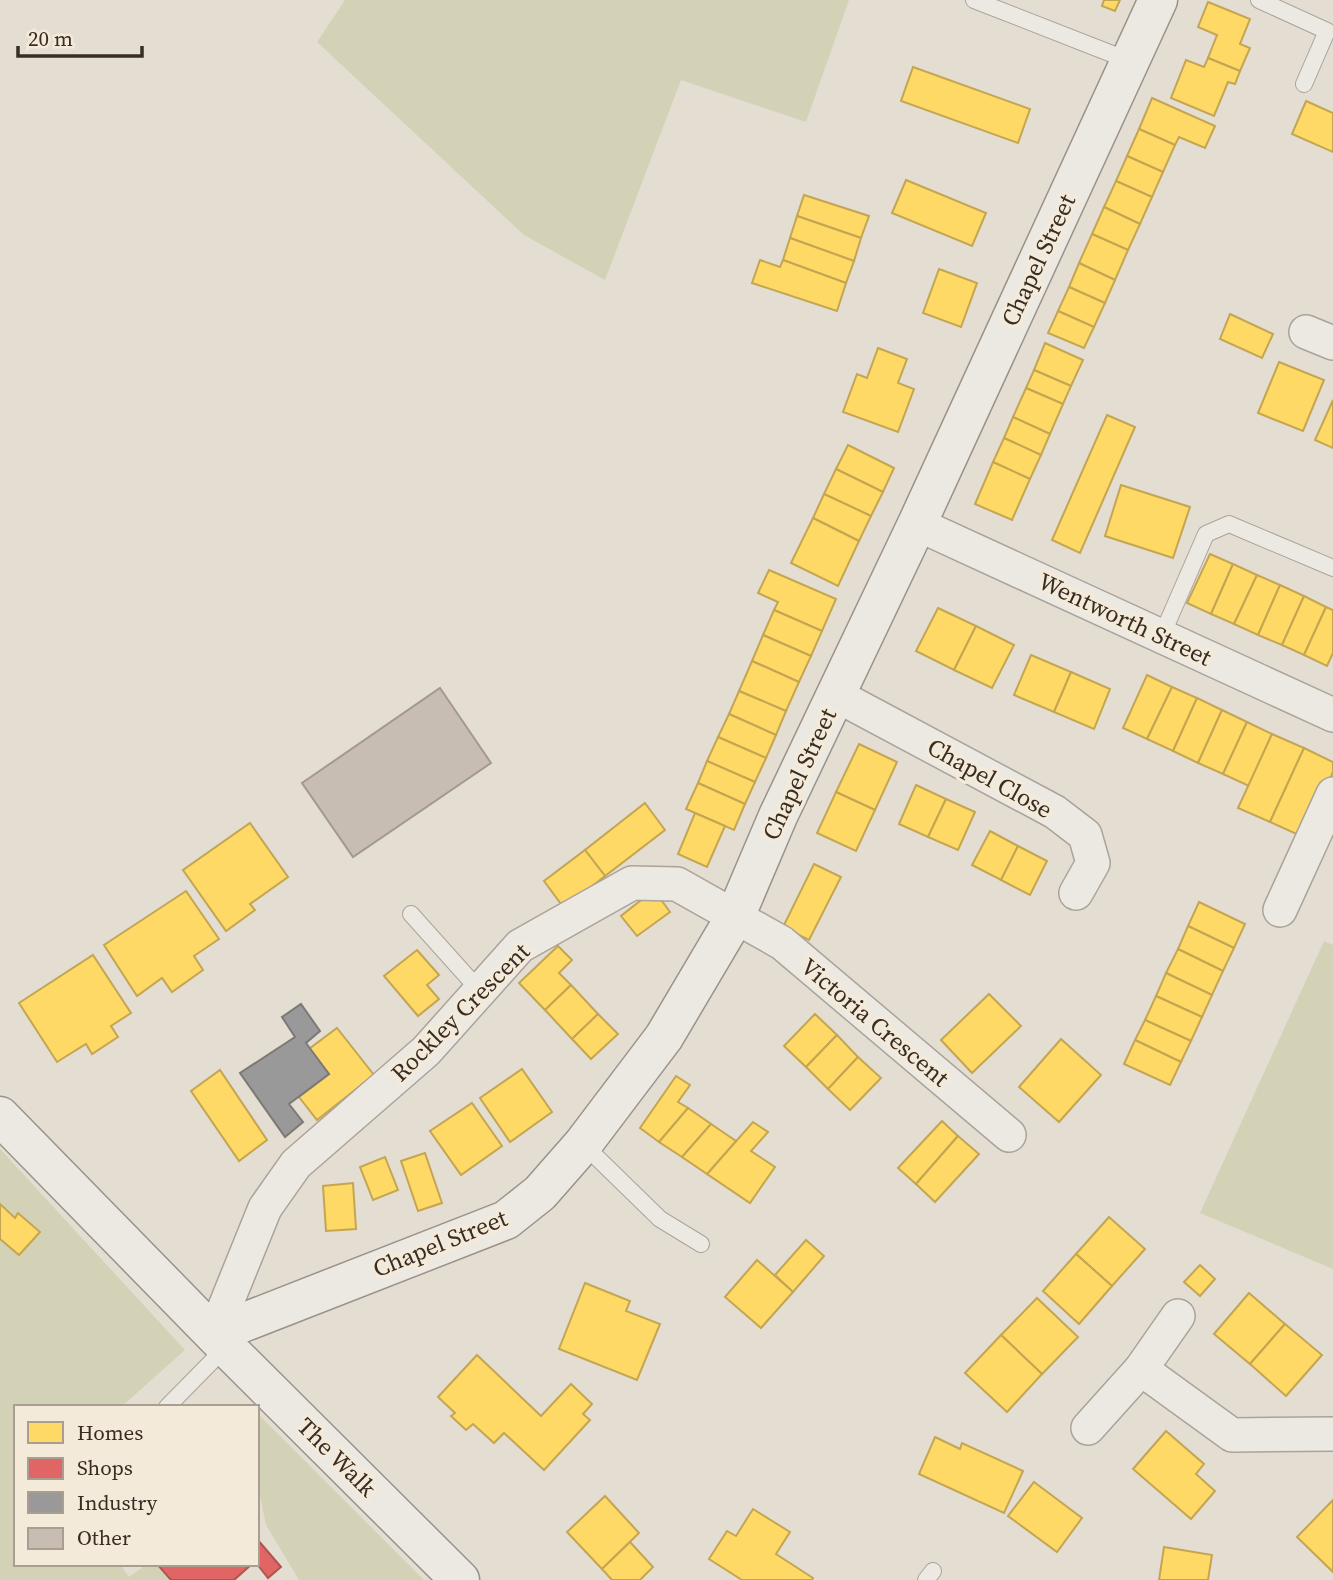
<svg xmlns="http://www.w3.org/2000/svg" width="1333" height="1580" font-family="'Source Serif 4',serif">
  <rect width="100%" height="100%" fill="#e4ddd2"/>
  <g fill="#d4d2b6">
    <polygon points="345,0 849,0 806,122 681,80 605,280 524,235 317,42"/>
    <polygon points="1324,941 1333,945 1333,1269 1200,1213"/>
    <polygon points="0,1149 185,1350 121,1407 16,1407 16,1564 120,1564 129,1577 147,1564 157,1564 171,1580 0,1580"/>
    <polygon points="257,1413 424,1580 299,1580 266,1525 257,1481"/>
  </g>
  <g fill="#ffd966" stroke="#c4a552" stroke-width="2">
    <polygon points="1104,0 1120,0 1115,11 1102,6"/>
    <polygon points="1208,2 1250,19 1240,44 1250,48 1240,71 1208,58 1217,35 1198,27"/>
    <polygon points="1208,58 1240,71 1235,84 1228,82 1214,116 1171,98 1186,60 1204,67"/>
    <polygon points="913,67 1030,109 1018,143 901,101"/>
    <polygon points="1152,98 1215,126 1205,148 1179,137 1175,145 1139,129"/>
    <polygon points="1306,101 1333,113 1333,152 1292,134"/>
    <polygon points="1139,129 1175,145 1163,172 1127,156"/>
    <polygon points="1127,156 1163,172 1152,197 1116,181"/>
    <polygon points="906,180 986,213 972,246 892,213"/>
    <polygon points="1116,181 1152,197 1140,224 1104,207"/>
    <polygon points="804,195 869,216 861,238 797,216"/>
    <polygon points="1104,207 1140,224 1128,250 1092,234"/>
    <polygon points="797,216 861,238 854,261 790,238"/>
    <polygon points="1092,234 1128,250 1115,280 1079,263"/>
    <polygon points="790,238 854,261 846,283 783,260"/>
    <polygon points="760,260 780,267 783,260 846,283 837,311 752,283"/>
    <polygon points="1079,263 1115,280 1105,303 1069,287"/>
    <polygon points="939,269 977,283 961,327 923,313"/>
    <polygon points="1069,287 1105,303 1094,327 1058,311"/>
    <polygon points="1058,311 1094,327 1084,348 1048,333"/>
    <polygon points="1230,314 1273,334 1262,358 1220,339"/>
    <polygon points="1045,343 1083,360 1071,386 1034,370"/>
    <polygon points="878,348 907,359 898,383 914,389 898,432 843,412 857,374 867,378"/>
    <polygon points="1279,362 1324,380 1303,431 1258,413"/>
    <polygon points="1034,370 1071,386 1063,404 1026,388"/>
    <polygon points="1026,388 1063,404 1050,434 1013,417"/>
    <polygon points="1333,400 1333,448 1315,440"/>
    <polygon points="1107,415 1135,427 1080,553 1052,540"/>
    <polygon points="1013,417 1050,434 1041,455 1004,438"/>
    <polygon points="1004,438 1041,455 1030,479 993,462"/>
    <polygon points="848,445 894,468 883,492 836,469"/>
    <polygon points="993,462 1030,479 1012,520 975,504"/>
    <polygon points="836,469 883,492 871,516 824,494"/>
    <polygon points="1121,485 1190,507 1173,558 1105,536"/>
    <polygon points="824,494 871,516 859,541 813,518"/>
    <polygon points="813,518 859,541 838,586 791,563"/>
    <polygon points="1210,554 1233,564 1211,614 1187,603"/>
    <polygon points="1233,564 1257,575 1234,624 1211,614"/>
    <polygon points="769,570 836,599 822,631 774,610 778,602 758,593"/>
    <polygon points="1257,575 1280,585 1258,635 1234,624"/>
    <polygon points="1280,585 1304,596 1282,645 1258,635"/>
    <polygon points="1304,596 1326,607 1304,655 1282,645"/>
    <polygon points="1326,607 1333,610 1333,653 1327,666 1304,655"/>
    <polygon points="938,608 976,626 954,670 916,651"/>
    <polygon points="774,610 822,631 811,656 763,635"/>
    <polygon points="976,626 1014,645 992,688 954,670"/>
    <polygon points="763,635 811,656 799,682 752,661"/>
    <polygon points="1031,655 1071,672 1054,712 1014,695"/>
    <polygon points="752,661 799,682 786,711 739,691"/>
    <polygon points="1071,672 1110,689 1094,729 1054,712"/>
    <polygon points="1147,675 1172,687 1147,739 1123,728"/>
    <polygon points="1172,687 1197,698 1173,751 1147,739"/>
    <polygon points="739,691 786,711 776,735 729,714"/>
    <polygon points="1197,698 1222,710 1198,763 1173,751"/>
    <polygon points="1222,710 1247,722 1223,774 1198,763"/>
    <polygon points="729,714 776,735 766,758 718,737"/>
    <polygon points="1247,722 1272,734 1249,786 1223,774"/>
    <polygon points="1272,734 1304,748 1270,822 1238,808"/>
    <polygon points="718,737 766,758 755,782 707,761"/>
    <polygon points="859,744 897,762 875,810 836,792"/>
    <polygon points="1304,748 1333,762 1333,772 1303,837 1270,822"/>
    <polygon points="707,761 755,782 745,804 698,783"/>
    <polygon points="698,783 745,804 734,830 686,809"/>
    <polygon points="916,785 946,799 928,837 899,824"/>
    <polygon points="836,792 875,810 856,851 817,833"/>
    <polygon points="946,799 975,812 958,850 928,837"/>
    <polygon points="645,803 665,830 605,876 585,850"/>
    <polygon points="695,813 725,826 707,867 678,854"/>
    <polygon points="250,823 288,877 250,904 255,910 226,931 183,870"/>
    <polygon points="990,831 1018,846 1001,880 972,865"/>
    <polygon points="1018,846 1047,861 1030,895 1001,880"/>
    <polygon points="585,850 605,876 564,908 544,881"/>
    <polygon points="814,864 841,877 809,940 783,927"/>
    <polygon points="654,890 670,912 637,936 621,916"/>
    <polygon points="186,891 219,939 194,956 203,970 172,992 162,978 137,996 104,945"/>
    <polygon points="1199,902 1245,924 1234,948 1188,926"/>
    <polygon points="1188,926 1234,948 1223,971 1178,949"/>
    <polygon points="558,946 572,960 559,973 571,985 545,1010 519,983"/>
    <polygon points="1178,949 1223,971 1212,995 1166,973"/>
    <polygon points="417,950 439,975 427,985 439,999 418,1016 384,976"/>
    <polygon points="93,955 131,1013 111,1026 118,1037 92,1054 86,1044 57,1062 19,1003"/>
    <polygon points="1166,973 1212,995 1202,1017 1156,996"/>
    <polygon points="571,985 598,1014 572,1039 545,1010"/>
    <polygon points="989,994 1021,1026 972,1073 941,1040"/>
    <polygon points="1156,996 1202,1017 1191,1041 1145,1020"/>
    <polygon points="598,1014 618,1034 591,1059 572,1039"/>
    <polygon points="815,1014 837,1035 806,1067 784,1046"/>
    <polygon points="1145,1020 1191,1041 1181,1062 1135,1040"/>
    <polygon points="337,1028 374,1075 317,1120 299,1097 329,1074 309,1049"/>
    <polygon points="837,1035 858,1057 828,1089 806,1067"/>
    <polygon points="1061,1039 1101,1075 1059,1122 1019,1087"/>
    <polygon points="1135,1040 1181,1062 1170,1085 1124,1064"/>
    <polygon points="858,1057 881,1078 850,1110 828,1089"/>
    <polygon points="522,1069 552,1112 510,1142 480,1098"/>
    <polygon points="220,1070 267,1140 239,1161 191,1091"/>
    <polygon points="676,1076 690,1085 678,1102 688,1108 659,1142 640,1128"/>
    <polygon points="472,1103 502,1146 461,1175 430,1131"/>
    <polygon points="688,1108 711,1124 682,1157 659,1142"/>
    <polygon points="942,1121 958,1136 916,1184 898,1168"/>
    <polygon points="753,1122 768,1132 751,1151 775,1167 750,1203 707,1174"/>
    <polygon points="711,1124 736,1141 707,1174 682,1157"/>
    <polygon points="958,1136 979,1154 935,1202 916,1184"/>
    <polygon points="425,1153 442,1203 418,1211 401,1161"/>
    <polygon points="385,1157 398,1190 373,1200 360,1167"/>
    <polygon points="353,1183 356,1229 326,1231 323,1186"/>
    <polygon points="0,1204 15,1218 18,1213 40,1232 19,1255 0,1239"/>
    <polygon points="1109,1217 1145,1249 1112,1286 1076,1254"/>
    <polygon points="806,1240 824,1256 793,1292 775,1275"/>
    <polygon points="1076,1254 1112,1286 1079,1324 1043,1291"/>
    <polygon points="757,1260 793,1292 761,1328 725,1297"/>
    <polygon points="1200,1265 1215,1279 1200,1296 1184,1282"/>
    <polygon points="585,1283 630,1301 626,1311 660,1324 637,1380 559,1349"/>
    <polygon points="1249,1293 1285,1324 1250,1364 1214,1334"/>
    <polygon points="1037,1298 1078,1337 1042,1374 1001,1335"/>
    <polygon points="1285,1324 1322,1355 1286,1396 1250,1364"/>
    <polygon points="1001,1335 1042,1374 1007,1412 965,1373"/>
    <polygon points="477,1355 541,1416 571,1384 592,1404 583,1414 590,1420 544,1470 504,1433 494,1443 473,1424 466,1430 451,1416 455,1413 438,1397"/>
    <polygon points="1166,1431 1204,1464 1196,1474 1215,1491 1191,1519 1133,1469"/>
    <polygon points="935,1437 960,1449 962,1443 1023,1471 1004,1513 919,1474"/>
    <polygon points="1034,1482 1082,1518 1057,1552 1008,1516"/>
    <polygon points="605,1496 639,1533 602,1569 567,1532"/>
    <polygon points="1333,1500 1333,1572 1297,1537"/>
    <polygon points="753,1509 790,1532 776,1554 813,1578 812,1580 742,1580 709,1559 727,1531 736,1536"/>
    <polygon points="630,1542 653,1567 640,1580 612,1580 602,1569"/>
    <polygon points="1164,1547 1212,1555 1208,1580 1159,1580"/>
  </g>
  <g fill="#e06666" stroke="#ae5552" stroke-width="2">
    <polygon points="257,1539 281,1567 268,1578 257,1564"/>
    <polygon points="157,1564 252,1564 234,1580 171,1580"/>
  </g>
  <polygon fill="#999" stroke="#7c7876" stroke-width="2" points="301,1004 320,1031 306,1043 329,1074 289,1104 303,1122 285,1137 240,1073 295,1037 282,1017"/>
  <polygon fill="#c7bdb3" stroke="#a49991" stroke-width="2" points="440,688 491,763 353,857 302,783"/>
  <g fill="none" stroke-linecap="round" stroke-linejoin="round">
    <defs>
      <g id="lane">
        <polyline points="974,0 1130,61"/>
        <polyline points="1259,0 1327,31 1304,84"/>
        <polyline points="1162,635 1206,534 1229,524 1333,568"/>
        <polyline points="411,914 480,991"/>
        <polyline points="583,1144 660,1219 701,1244"/>
        <polyline points="167,1407 226,1347"/>
        <polyline points="926,1580 933,1571"/>
      </g>
      <g id="street">
        <polyline points="1306,332 1333,343"/>
        <polyline points="917,524 1333,715"/>
        <polyline points="836,695 1055,812 1085,835 1093,863 1076,893"/>
        <polyline points="1280,910 1333,794"/>
        <polyline points="214,1334 265,1208 296,1164 426,1051 520,946 632,883 677,884 782,943 1009,1135"/>
        <polyline points="1141,1369 1232,1435 1333,1434"/>
        <polyline points="1088,1428 1141,1369 1178,1316"/>
      </g>
      <g id="secondary">
        <polyline points="0,1116 226,1347 460,1580"/>
        <polyline points="214,1334 506,1220 540,1193 583,1144 664,1037 735,917 778,816 917,524 1158,0"/>
      </g>
    </defs>
    <use href="#lane" stroke="#aaa39a" stroke-width="18"/>
    <use href="#street" stroke="#aaa39a" stroke-width="36"/>
    <use href="#secondary" stroke="#9a928a" stroke-width="41"/>
    <use href="#lane" stroke="#ece9e3" stroke-width="16"/>
    <use href="#street" stroke="#ece9e3" stroke-width="33"/>
    <use href="#secondary" stroke="#ece9e3" stroke-width="38"/>
  </g>
  <g text-anchor="middle" dominant-baseline="central" stroke-width="7" stroke-linejoin="round" paint-order="stroke">
    <g font-size="24" fill="#392c23" stroke="#f3eada">
      <text transform="translate(1038 260) rotate(-65)">Chapel Street</text>
      <text transform="translate(1125 619) rotate(25)">Wentworth Street</text>
      <text transform="translate(799 774) rotate(-65)">Chapel Street</text>
      <text transform="translate(990 778) rotate(29)">Chapel Close</text>
      <text transform="translate(460 1012) rotate(-45)">Rockley Crescent</text>
      <text transform="translate(875 1022) rotate(40)">Victoria Crescent</text>
      <text transform="translate(440 1243) rotate(-22)">Chapel Street</text>
      <text transform="translate(337 1457) rotate(45)">The Walk</text>
    </g>
  </g>
  <rect x="14" y="1405" width="245" height="161" fill="#f3eada" stroke="#a99e91" stroke-width="2"/>
  <rect x="28" y="1422" width="35" height="21" fill="#ffd966" stroke="#a99e91" stroke-width="2"/>
  <text x="77" y="1440" font-size="21" fill="#392c23">Homes</text>
  <rect x="28" y="1458" width="35" height="21" fill="#e06666" stroke="#a99e91" stroke-width="2"/>
  <text x="77" y="1475" font-size="21" fill="#392c23">Shops</text>
  <rect x="28" y="1492" width="35" height="21" fill="#999999" stroke="#a99e91" stroke-width="2"/>
  <text x="77" y="1510" font-size="21" fill="#392c23">Industry</text>
  <rect x="28" y="1528" width="35" height="21" fill="#c7bdb3" stroke="#a99e91" stroke-width="2"/>
  <text x="77" y="1545" font-size="21" fill="#392c23">Other</text>
  <path d="M18 46v10h124v-10" fill="none" stroke="#392c23" stroke-width="3.5"/>
  <text x="28" y="46" font-size="21" fill="#392c23" stroke="#f3eada" stroke-width="5" paint-order="stroke">20 m</text>
</svg>
